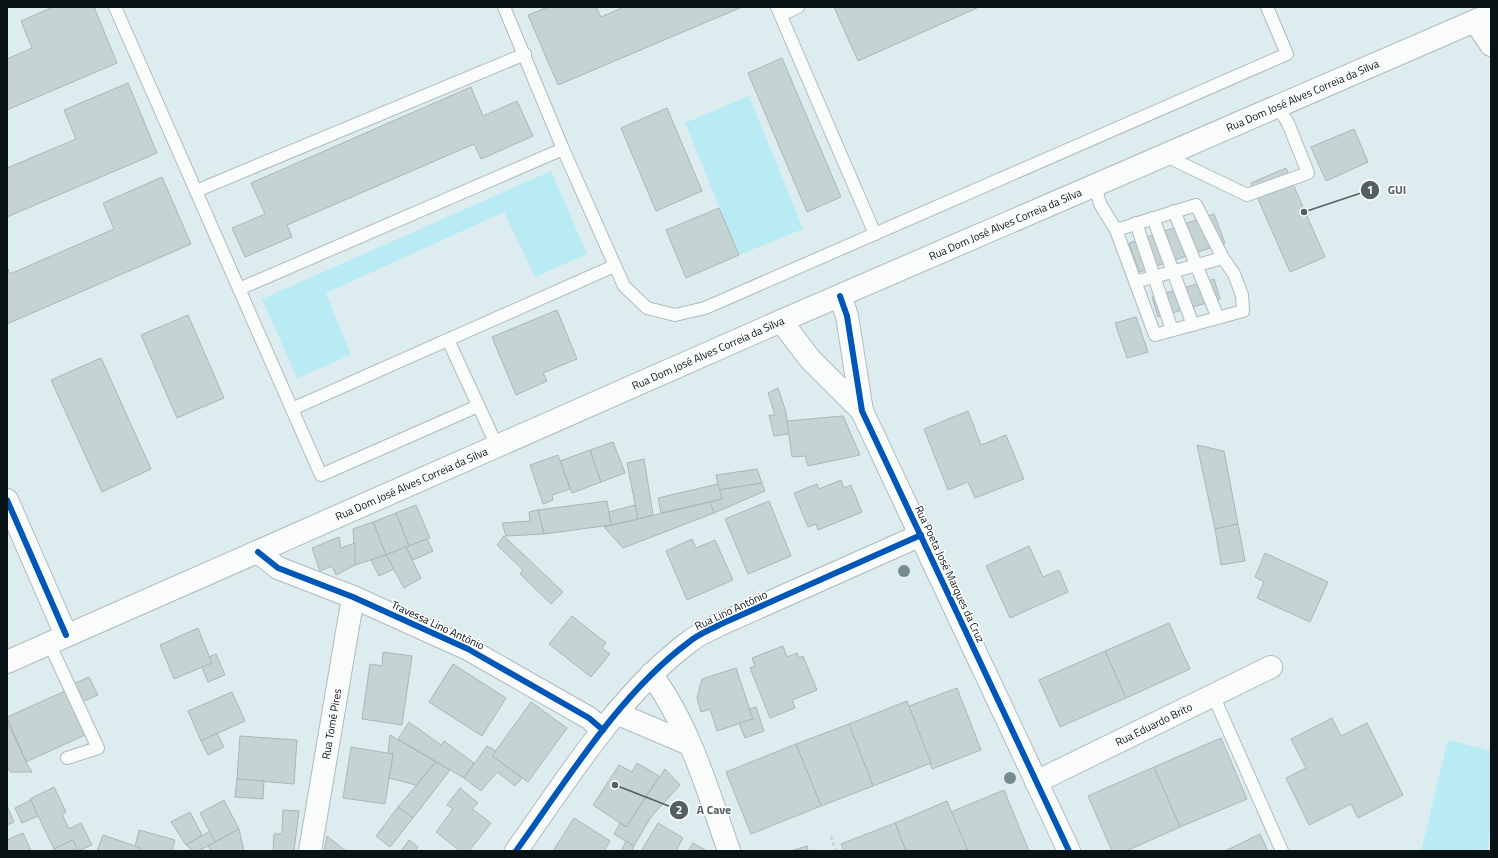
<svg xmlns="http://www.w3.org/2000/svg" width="1498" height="858" font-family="'Titillium Web',sans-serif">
  <rect width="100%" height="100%" fill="#ddecee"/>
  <g fill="#b9ebf4">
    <polygon points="749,96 803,229 739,255 685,123"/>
    <polygon points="551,171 587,254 535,277 504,212 326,293 351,355 297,378 262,299"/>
    <polygon points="1448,740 1491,751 1491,832 1486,851 1421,851"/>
  </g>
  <g fill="#c6d3d5" stroke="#aab6b8">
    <polygon points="53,7 94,7 117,63 7,110 7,59 32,48 21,21"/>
    <polygon points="548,7 596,7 601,17 624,7 742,7 558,85 528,15"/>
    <polygon points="834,7 979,7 858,61"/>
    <polygon points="782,58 841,197 807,212 748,73"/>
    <polygon points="128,83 157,153 7,217 7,168 76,139 64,110"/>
    <polygon points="471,87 483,116 517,101 533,136 481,159 474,144 287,225 292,237 245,257 232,228 265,214 251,183"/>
    <polygon points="667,108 702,191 656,211 621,128"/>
    <polygon points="1354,129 1368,162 1326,181 1311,147"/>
    <polygon points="1286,168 1325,257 1290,272 1251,183"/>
    <polygon points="162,177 191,244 7,324 7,267 10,274 114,229 103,203"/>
    <polygon points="719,208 739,255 686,278 666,230"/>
    <polygon points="1214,214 1225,243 1139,272 1129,243"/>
    <polygon points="1214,279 1220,299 1158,317 1152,297"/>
    <polygon points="557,310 577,359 543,373 547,381 516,395 492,337"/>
    <polygon points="188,315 224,398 177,418 141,335"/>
    <polygon points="1136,317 1148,352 1127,358 1115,323"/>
    <polygon points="101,358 151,469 102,492 51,380"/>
    <polygon points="778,388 786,412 789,434 774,436 769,415 775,415 768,393"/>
    <polygon points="968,411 981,445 1006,435 1024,479 975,498 968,482 948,490 924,429"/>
    <polygon points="843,416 860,455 808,466 805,456 792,457 787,421"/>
    <polygon points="613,442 625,473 601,482 590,450"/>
    <polygon points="1197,445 1224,451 1238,524 1215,529"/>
    <polygon points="590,450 601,482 572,493 560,461"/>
    <polygon points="558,455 570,489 552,495 553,500 543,504 530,465"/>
    <polygon points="644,459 653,515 638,519 627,463"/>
    <polygon points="757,469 762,483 719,490 716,475"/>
    <polygon points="841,480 844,488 851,485 862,512 818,530 816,524 808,527 794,493 817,484 819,489"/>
    <polygon points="762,483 765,491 714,513 710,502 722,499 719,490"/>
    <polygon points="718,484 722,499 661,513 658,498"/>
    <polygon points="607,501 611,525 544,534 538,510"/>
    <polygon points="769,501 791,556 748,574 725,519"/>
    <polygon points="710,502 714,513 623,548 604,527"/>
    <polygon points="416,505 430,538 409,546 396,513"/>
    <polygon points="635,505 638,519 611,525 609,512"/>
    <polygon points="538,510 544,534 506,536 502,523 530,521 529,512"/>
    <polygon points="396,513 409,546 386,555 373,522"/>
    <polygon points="373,522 386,555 355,565 353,529"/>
    <polygon points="1238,524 1245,561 1221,565 1215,529"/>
    <polygon points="504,536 563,592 551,604 520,574 523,570 497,545"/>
    <polygon points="339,537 341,548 355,543 355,565 336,575 332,566 320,571 312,548"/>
    <polygon points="427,539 433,551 413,560 406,547"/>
    <polygon points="692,539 696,548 715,540 733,580 687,600 666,551"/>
    <polygon points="1029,546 1043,577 1059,570 1068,592 1010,618 986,566"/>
    <polygon points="406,547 421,578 404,588 386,555"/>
    <polygon points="1265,553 1328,582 1310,622 1257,598 1264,582 1255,577"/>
    <polygon points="386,555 394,569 379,576 371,560"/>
    <polygon points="572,616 606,643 602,648 610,654 591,677 549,644"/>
    <polygon points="1169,623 1190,669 1126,698 1105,651"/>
    <polygon points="198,628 212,663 174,679 160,645"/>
    <polygon points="783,646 787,657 797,653 799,658 803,656 817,690 792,700 795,708 770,718 750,668 755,666 752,658"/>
    <polygon points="1105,651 1126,698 1060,727 1039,680"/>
    <polygon points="383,652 412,656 402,725 362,719 370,664 382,666"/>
    <polygon points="216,654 225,675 208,682 202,667 212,663 209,657"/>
    <polygon points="453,664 506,698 482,736 429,702"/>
    <polygon points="736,668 753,719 717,731 710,709 701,712 697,698 702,679"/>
    <polygon points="89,677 98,695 82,702 73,684"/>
    <polygon points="957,688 981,750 932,769 909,706"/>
    <polygon points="65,691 85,735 26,762 7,717"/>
    <polygon points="232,692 245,721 201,741 188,711"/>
    <polygon points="907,701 931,763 873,786 849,724"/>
    <polygon points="531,702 567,728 528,782 492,756"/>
    <polygon points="756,707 764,731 745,738 739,723 753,719 749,709"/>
    <polygon points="1332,718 1341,736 1367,723 1403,795 1358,818 1351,804 1309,825 1286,778 1306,768 1291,739"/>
    <polygon points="7,721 26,762 32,772 10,772 7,765"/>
    <polygon points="409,722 441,745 444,741 474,763 464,778 398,739"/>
    <polygon points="849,724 873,786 821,806 796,744"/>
    <polygon points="217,733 224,747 208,755 201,741"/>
    <polygon points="390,735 436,762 416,785 389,778 393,754 388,753"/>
    <polygon points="240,736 297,740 294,784 237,779"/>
    <polygon points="1221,738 1247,799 1180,827 1154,767"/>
    <polygon points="796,744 821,806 751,834 726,772"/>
    <polygon points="487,746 496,751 492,756 522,778 515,786 497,772 481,791 464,778"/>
    <polygon points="351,747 393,754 385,804 343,798"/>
    <polygon points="436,762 450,770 413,818 398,807"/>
    <polygon points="637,763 659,776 626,827 593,805 619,765 632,772"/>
    <polygon points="1154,767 1180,827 1126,851 1112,851 1088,796"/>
    <polygon points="665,769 680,785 651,817 634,846 614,834 620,823 626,827"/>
    <polygon points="237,779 264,781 263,799 235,797"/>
    <polygon points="54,787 66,812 62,814 69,829 81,823 92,845 78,851 73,840 54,849 30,799"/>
    <polygon points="460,788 478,803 472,809 491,823 469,851 460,851 436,832 453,809 447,805"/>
    <polygon points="1004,790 1029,851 968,851 951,812"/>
    <polygon points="31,800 38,816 22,823 15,808"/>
    <polygon points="224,800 239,829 215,842 200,813"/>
    <polygon points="947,801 968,851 906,851 895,823"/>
    <polygon points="7,806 14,822 7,825"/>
    <polygon points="398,807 413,818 390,847 376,836"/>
    <polygon points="283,810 299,811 294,851 273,851 274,834 282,834"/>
    <polygon points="190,812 202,835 186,845 171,822"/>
    <polygon points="574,818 610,841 604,851 553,851"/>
    <polygon points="658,823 683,838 676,851 641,851"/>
    <polygon points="895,823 906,851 844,851 841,844"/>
    <polygon points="239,829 244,851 211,851 208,846"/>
    <polygon points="139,830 175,840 172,851 140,851 141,848 135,847"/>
    <polygon points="210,831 215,842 199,851 193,851 186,845"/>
    <polygon points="23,833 31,851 7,851 7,840"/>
    <polygon points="1260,834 1268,851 1225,851"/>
    <polygon points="103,835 141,848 140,851 97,851"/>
    <polygon points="327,836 346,851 324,851"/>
    <polygon points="73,840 77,848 71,851 54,851 54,849"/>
    <polygon points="409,840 418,847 416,850 417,851 401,851"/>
    <polygon points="626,841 634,846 632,851 621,851"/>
    <polygon points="693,843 707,851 688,851"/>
    <polygon points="807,846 808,851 791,851"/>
  </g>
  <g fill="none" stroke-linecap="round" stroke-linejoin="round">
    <defs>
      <g id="lane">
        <polyline points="115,7 321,475 478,406"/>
        <polyline points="504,7 563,149 624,286 647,308 675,315 705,308 1287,54 1267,7"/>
        <polyline points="777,7 875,234"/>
        <polyline points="781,15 798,7"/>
        <polyline points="1164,155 1247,195 1308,173 1288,123 1278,107"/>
        <polyline points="1095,185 1100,204 1116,230 1155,335 1243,311 1242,295 1234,274 1223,258 1196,205 1116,230"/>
        <polyline points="196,191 525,54"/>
        <polyline points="1174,211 1218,318"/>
        <polyline points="1153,218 1193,325"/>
        <polyline points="1136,223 1172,330"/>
        <polyline points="1135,282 1223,258"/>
        <polyline points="239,289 563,149"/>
        <polyline points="448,340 497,446"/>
        <polyline points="292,409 614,266"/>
        <polyline points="49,643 98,748 67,758"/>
        <polyline points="1213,695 1282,851"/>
      </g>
      <g id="street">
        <polyline points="840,296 847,316 862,411 1069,851"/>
        <polyline points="781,321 810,359 862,411"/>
        <polyline points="7,500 66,635"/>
        <polyline points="258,552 278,568 353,597 468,649 589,718 603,730"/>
        <path d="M 651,674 C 689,725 708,791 729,851"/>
        <polyline points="616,713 689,744"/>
        <path id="s1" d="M 1036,782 L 1271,667"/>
        <path id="s2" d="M 310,851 L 353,597"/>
        <path d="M 516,851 C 567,780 619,694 689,642 C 698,634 710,630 721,624 L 921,535"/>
      </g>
      <g id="secondary">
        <polyline points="1475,21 1491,45"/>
        <path id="s3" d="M 7,662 L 781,321 L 1491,14"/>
      </g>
    </defs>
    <use href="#lane" stroke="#afbbbd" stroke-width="14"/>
    <use href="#street" stroke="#afbbbd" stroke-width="24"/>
    <use href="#secondary" stroke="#afbbbd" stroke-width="24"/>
    <polyline stroke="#cacecf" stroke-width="2.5" stroke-dasharray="3 3" stroke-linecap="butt" points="831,837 836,851"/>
    <use href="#lane" stroke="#fafcfc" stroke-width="12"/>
    <use href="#street" stroke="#fafcfc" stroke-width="22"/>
    <use href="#secondary" stroke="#fafcfc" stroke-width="22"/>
    <defs>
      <g id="cycleway">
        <polyline points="840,296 847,316 862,411 1069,851"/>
        <polyline points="7,500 66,635"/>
        <polyline points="258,552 278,568 353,597 468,649 589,718 603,730"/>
        <path d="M 516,851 C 567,780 619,694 689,642 C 698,634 710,630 721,624 L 921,535"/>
      </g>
    </defs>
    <use href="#cycleway" stroke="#fff" stroke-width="8"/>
    <use href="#cycleway" stroke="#0057b8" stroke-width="6"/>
  </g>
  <g fill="#778b8e">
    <circle cx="904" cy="571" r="6"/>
    <circle cx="1010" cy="778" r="6"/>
  </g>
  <g text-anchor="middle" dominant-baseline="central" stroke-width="3" stroke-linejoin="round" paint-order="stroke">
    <g font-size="11" fill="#091315" stroke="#fff">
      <text stroke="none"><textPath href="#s3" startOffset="1414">Rua Dom José Alves Correia da Silva</textPath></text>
      <text stroke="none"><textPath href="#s3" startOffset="1090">Rua Dom José Alves Correia da Silva</textPath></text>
      <text stroke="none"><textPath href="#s3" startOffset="766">Rua Dom José Alves Correia da Silva</textPath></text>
      <text stroke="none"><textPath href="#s3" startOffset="442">Rua Dom José Alves Correia da Silva</textPath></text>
      <text transform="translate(950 574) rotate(65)">Rua Poeta José Marques da Cruz</text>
      <text transform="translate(731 610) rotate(-25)">Rua Lino António</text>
      <text transform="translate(438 625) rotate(25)">Travessa Lino António</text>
      <text stroke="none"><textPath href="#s2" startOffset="129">Rua Tomé Pires</textPath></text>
      <text stroke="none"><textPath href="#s1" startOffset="131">Rua Eduardo Brito</textPath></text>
    </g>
  </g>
  <path fill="none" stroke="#535f61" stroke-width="1.5" d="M1304 212L1370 190M615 785L679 810"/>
  <g fill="#535f61" stroke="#fff" stroke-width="1.5">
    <circle cx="1304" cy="212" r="4"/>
    <circle cx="615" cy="785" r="4"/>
    <circle cx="1370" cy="190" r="10"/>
    <circle cx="679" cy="810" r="10"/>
  </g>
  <g font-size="12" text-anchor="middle" font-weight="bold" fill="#fff">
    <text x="1370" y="194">1</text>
    <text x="679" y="814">2</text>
  </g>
  <g font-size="12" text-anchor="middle" font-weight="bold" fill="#535f61" stroke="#fff" stroke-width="3" stroke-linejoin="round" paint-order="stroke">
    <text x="1397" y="194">GUI</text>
    <text x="714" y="814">A Cave</text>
  </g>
  <rect width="1498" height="858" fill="none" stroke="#091315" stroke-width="16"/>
</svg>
